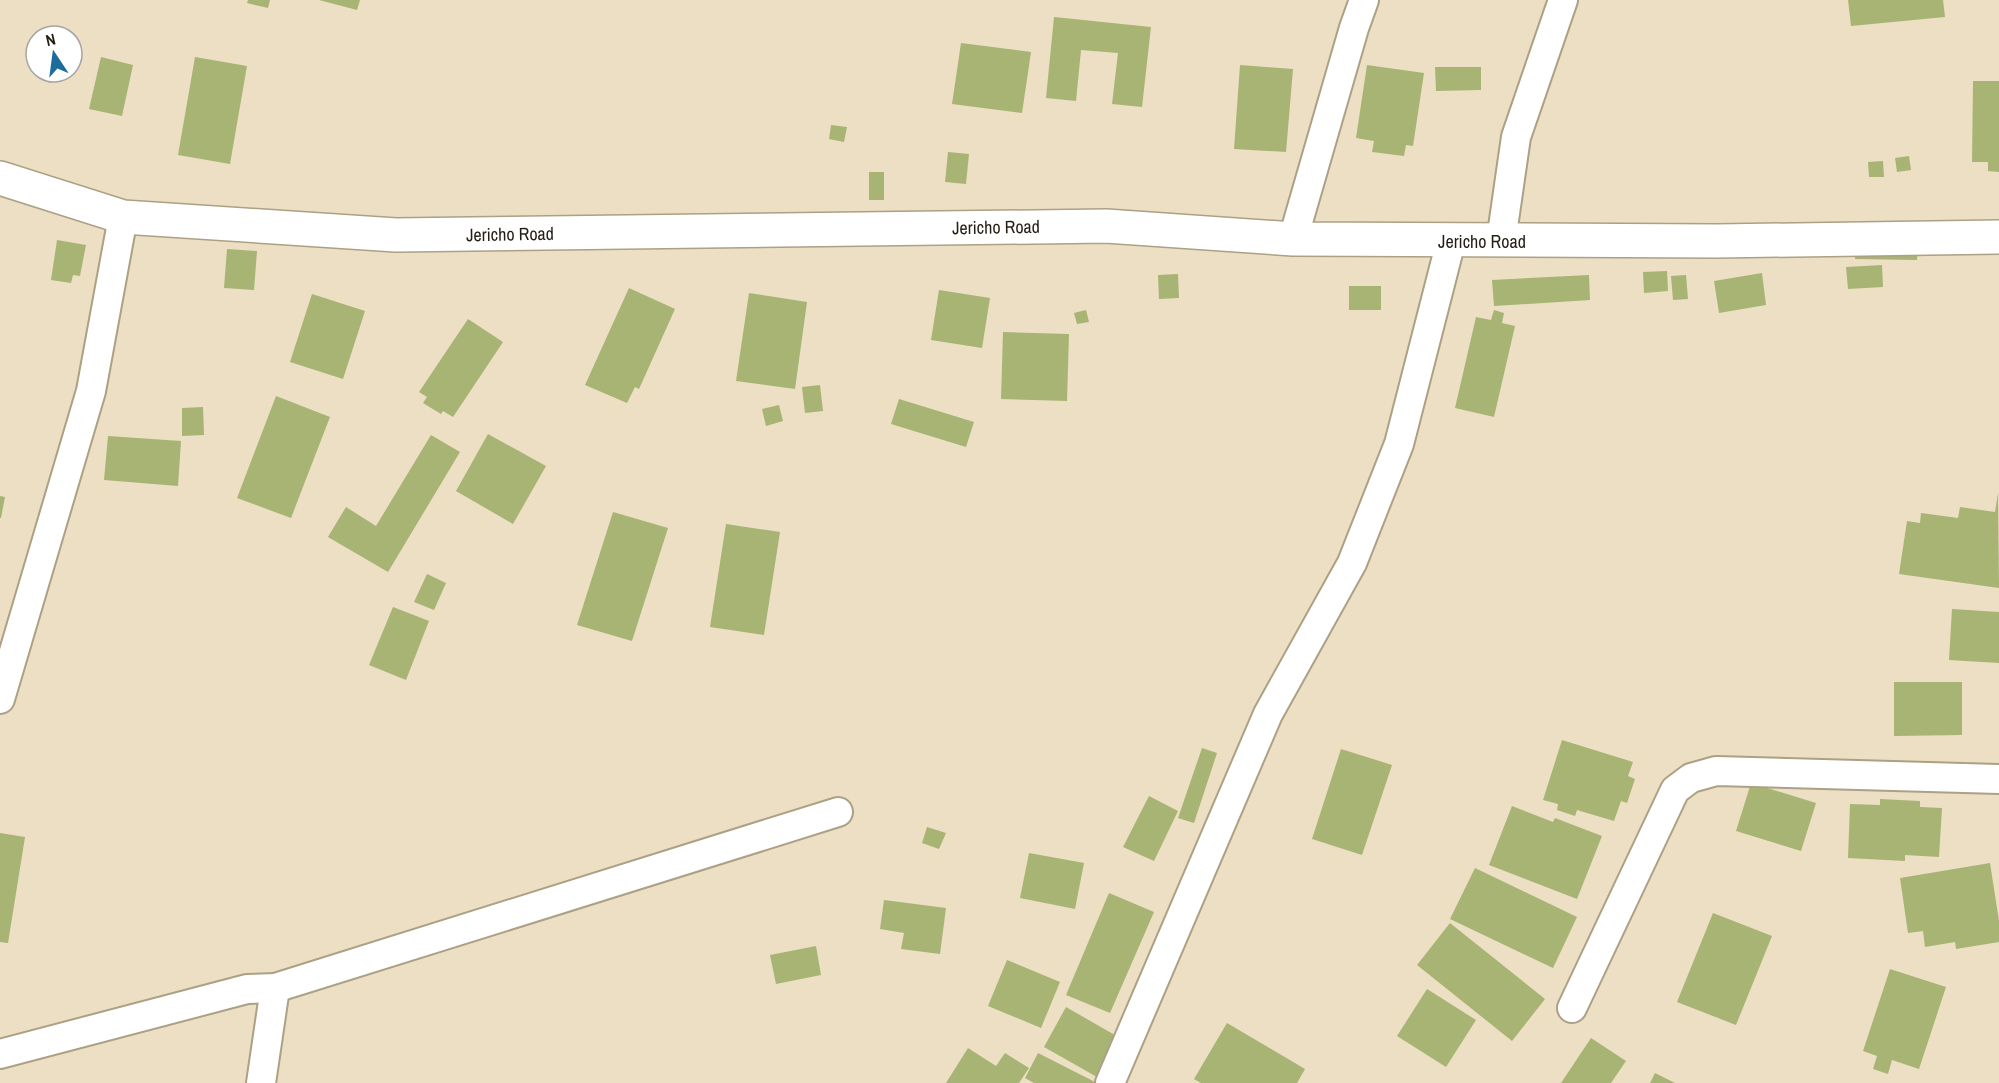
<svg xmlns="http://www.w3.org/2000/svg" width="1999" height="1083" font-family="'Archivo Narrow',sans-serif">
  <rect width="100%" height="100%" fill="#ecdfc3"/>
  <g fill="#a7b474">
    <polygon points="248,0 270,0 268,8 247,3"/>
    <polygon points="319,0 360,0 357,10"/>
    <polygon points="1848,0 1943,0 1945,17 1851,26"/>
    <polygon points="1054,17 1151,27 1142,107 1112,104 1118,53 1081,50 1076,101 1046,98"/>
    <polygon points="961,43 1031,52 1022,113 952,104"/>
    <polygon points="101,57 133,65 122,116 89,109"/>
    <polygon points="195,57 247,66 230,164 178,155"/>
    <polygon points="1240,65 1293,69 1286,152 1234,149"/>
    <polygon points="1367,65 1424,73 1413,146 1406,145 1404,156 1372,152 1374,141 1356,138"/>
    <polygon points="1435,67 1481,67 1481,90 1436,91"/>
    <polygon points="1973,81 1999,81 1999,172 1988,171 1988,162 1972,162"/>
    <polygon points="831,125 847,127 844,142 829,139"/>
    <polygon points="948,152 969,154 966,184 945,182"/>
    <polygon points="1909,156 1911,170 1897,172 1895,158"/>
    <polygon points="1883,161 1884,177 1869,177 1868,162"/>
    <rect x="869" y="172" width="15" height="28"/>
    <polygon points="57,240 86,245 80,276 73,275 71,283 51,280"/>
    <polygon points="1855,247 1918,248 1917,260 1855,259"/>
    <polygon points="227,249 257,251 254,290 224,288"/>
    <polygon points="1882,265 1883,287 1848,289 1846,267"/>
    <polygon points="1667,271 1668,291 1644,293 1643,272"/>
    <polygon points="1762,273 1766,305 1719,313 1714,281"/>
    <polygon points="1178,274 1179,298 1159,299 1158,275"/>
    <polygon points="1589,275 1590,300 1494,306 1492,280"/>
    <polygon points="1686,275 1688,299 1673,300 1671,276"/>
    <rect x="1349" y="286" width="32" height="24"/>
    <polygon points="629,288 675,309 639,389 635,387 627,403 585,385"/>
    <polygon points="939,290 990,298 982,348 931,340"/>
    <polygon points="749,293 807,302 795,389 736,381"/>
    <polygon points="312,294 365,311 343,379 290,362"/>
    <polygon points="1086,310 1089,322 1077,324 1074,313"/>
    <polygon points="1494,310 1504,313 1502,323 1515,326 1494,417 1455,408 1476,317 1491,320"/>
    <polygon points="468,319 503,342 453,417 443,411 441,414 423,403 427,397 419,392"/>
    <polygon points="1003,332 1069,334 1067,401 1001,399"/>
    <polygon points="820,385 823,411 805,413 802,387"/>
    <polygon points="276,396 330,417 291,518 237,498"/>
    <polygon points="899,399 974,422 966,447 891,424"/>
    <polygon points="779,405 783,421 766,426 762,409"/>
    <polygon points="203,407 204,435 182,436 182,408"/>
    <polygon points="488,434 546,466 513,524 456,491"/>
    <polygon points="431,435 460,452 388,572 328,537 346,507 376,526"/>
    <polygon points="108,436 181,441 178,486 104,480"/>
    <polygon points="1998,493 1999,588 1899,574 1907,521 1920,523 1921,513 1958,518 1960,507 1995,512"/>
    <polygon points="0,496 5,497 1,518 0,518"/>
    <polygon points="613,512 668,528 632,641 577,625"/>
    <polygon points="726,524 780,532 764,635 710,627"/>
    <polygon points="427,574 446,583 434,610 414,602"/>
    <polygon points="393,607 429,621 406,680 369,665"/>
    <polygon points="1952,609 1999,612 1999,663 1949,660"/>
    <polygon points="1894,682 1962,682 1962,735 1894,736"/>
    <polygon points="1562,740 1633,762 1628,776 1635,779 1627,803 1621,801 1614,821 1577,810 1575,816 1557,810 1558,804 1543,800"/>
    <polygon points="1202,748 1217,753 1194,823 1178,818"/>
    <polygon points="1341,749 1392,765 1362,855 1312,839"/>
    <polygon points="1751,783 1816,803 1801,851 1736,831"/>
    <polygon points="1149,796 1178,811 1154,861 1123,847"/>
    <polygon points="1880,799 1920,801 1920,807 1942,808 1939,857 1905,855 1905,861 1848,858 1850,804 1880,805"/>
    <polygon points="1512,806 1553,822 1555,818 1602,836 1577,899 1489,865"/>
    <polygon points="927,827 946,833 939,849 922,843"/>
    <polygon points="0,833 25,837 8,943 0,942"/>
    <polygon points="1029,853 1084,863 1075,909 1020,898"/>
    <polygon points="1990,863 1999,921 1999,942 1956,949 1955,942 1925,947 1923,931 1908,933 1900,878"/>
    <polygon points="1475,868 1577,917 1553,968 1450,919"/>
    <polygon points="1109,893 1154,912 1110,1013 1066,995"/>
    <polygon points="884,900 946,908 940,954 901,949 904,933 880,929"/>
    <polygon points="1713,913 1772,936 1736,1025 1677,1002"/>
    <polygon points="1450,923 1545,999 1512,1041 1417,965"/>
    <polygon points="816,946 821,975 776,984 770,955"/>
    <polygon points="1007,960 1060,982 1041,1028 988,1006"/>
    <polygon points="1890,969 1946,987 1919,1069 1892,1060 1888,1074 1873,1069 1877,1056 1863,1051"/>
    <polygon points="1427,989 1476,1020 1446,1067 1397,1036"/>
    <polygon points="1066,1007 1120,1038 1097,1077 1044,1047"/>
    <polygon points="1227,1023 1305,1069 1297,1083 1201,1083 1194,1079"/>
    <polygon points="1591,1038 1626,1061 1611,1083 1561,1083"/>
    <polygon points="968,1048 996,1066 1005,1053 1029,1068 1019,1083 946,1083"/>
    <polygon points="1038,1053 1097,1083 1034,1083 1025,1078"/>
    <polygon points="1655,1073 1675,1083 1650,1083"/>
  </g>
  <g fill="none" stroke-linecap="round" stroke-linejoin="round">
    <defs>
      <g id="minor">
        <polyline points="1293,239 1354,28 1364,0"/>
        <polyline points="1501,241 1516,137 1563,0"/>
        <polyline points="0,699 91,391 123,217"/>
        <polyline points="1572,1008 1675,790 1691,778 1716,771 1999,779"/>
        <polyline points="0,1054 247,989 275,988 838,812"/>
        <polyline points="261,1083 275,988"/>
        <polyline points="1110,1083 1268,714 1352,563 1399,444 1451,241"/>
      </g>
      <polyline id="tertiary" points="0,178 123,217 396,235 1106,226 1293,239 1717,241 1999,237"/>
    </defs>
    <use href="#minor" stroke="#aca085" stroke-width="32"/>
    <use href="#tertiary" stroke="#aca085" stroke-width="36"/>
    <use href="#minor" stroke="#fff" stroke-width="28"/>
    <use href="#tertiary" stroke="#fff" stroke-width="33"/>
  </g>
  <g text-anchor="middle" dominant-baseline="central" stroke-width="5" stroke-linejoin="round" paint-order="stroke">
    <g font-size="18" fill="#231e13" stroke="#fff">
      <text transform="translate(996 227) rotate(-1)">Jericho Road</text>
      <text transform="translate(510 234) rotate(-1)">Jericho Road</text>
      <text x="1482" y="241">Jericho Road</text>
    </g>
  </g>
  <g transform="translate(54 54) rotate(347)"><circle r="28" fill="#ffffff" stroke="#a7a5a1" stroke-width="1.5"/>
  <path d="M0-4.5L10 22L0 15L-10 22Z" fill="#1c6d9e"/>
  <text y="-9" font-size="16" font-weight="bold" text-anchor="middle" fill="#231e13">N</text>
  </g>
</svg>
